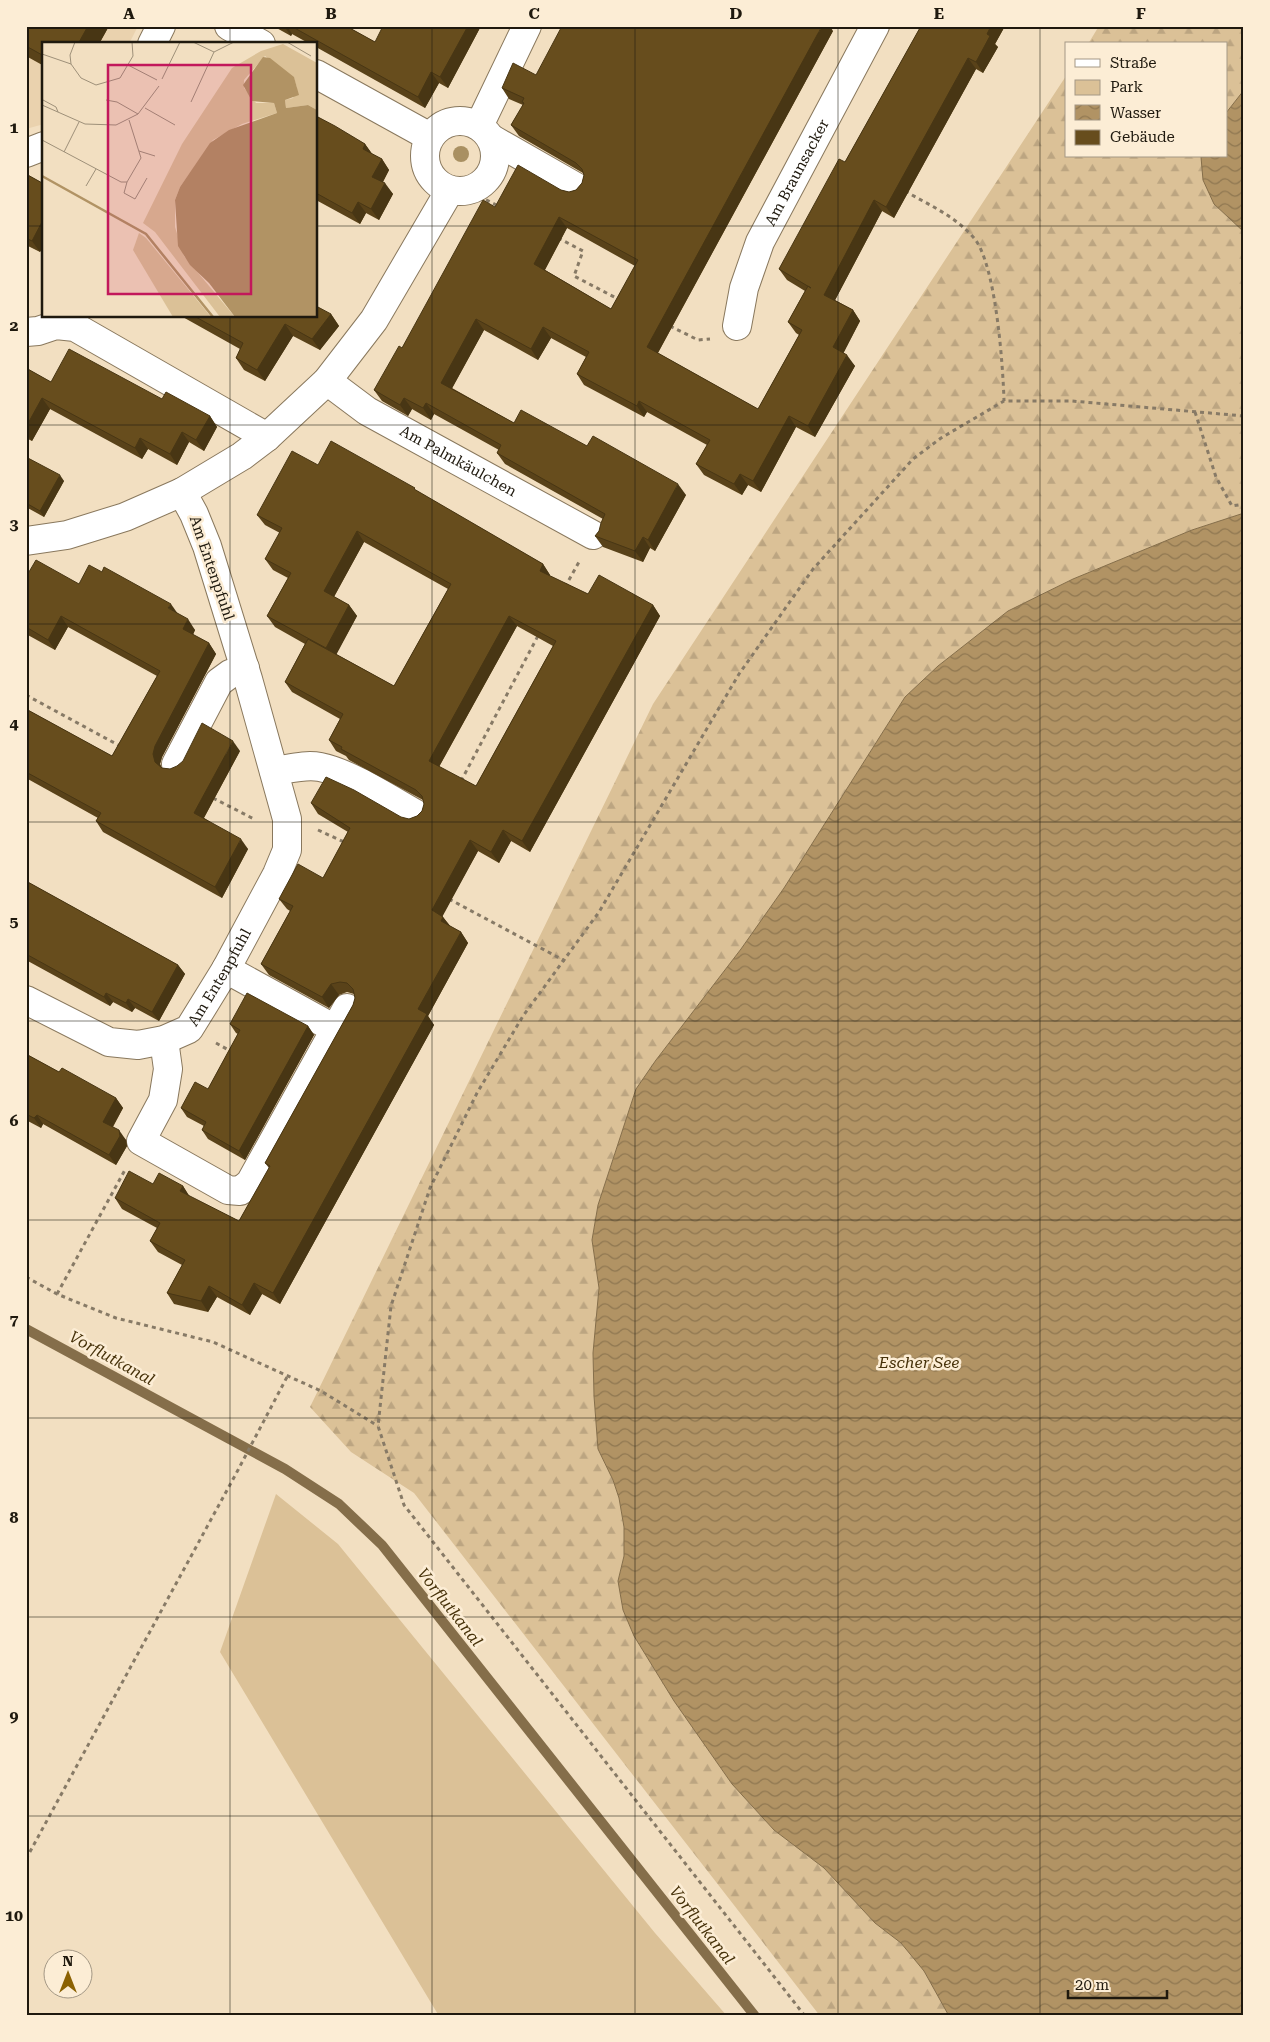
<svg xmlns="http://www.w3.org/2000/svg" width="1270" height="2042" font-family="'Roboto Serif',serif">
  <defs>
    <pattern id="forest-firs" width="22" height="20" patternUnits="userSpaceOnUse" patternTransform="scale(1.25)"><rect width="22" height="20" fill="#dbc197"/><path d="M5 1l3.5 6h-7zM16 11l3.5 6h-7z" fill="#bca581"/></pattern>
    <pattern id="water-waves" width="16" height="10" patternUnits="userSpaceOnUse" patternTransform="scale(1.25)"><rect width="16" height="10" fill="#b19364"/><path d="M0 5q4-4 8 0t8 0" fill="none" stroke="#8f7751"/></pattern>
  </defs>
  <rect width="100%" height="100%" fill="#f2dfc1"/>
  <polygon fill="#ead2ae" points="26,26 138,26 129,44 44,44 44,124 26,129"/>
  <polygon fill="#dbc197" points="276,1494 338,1544 655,1933 727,2016 439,2016 220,1652"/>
  <g fill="url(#forest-firs)">
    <polygon points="1099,26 1244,26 1244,90 1226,113 1226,44 1088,44"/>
    <polygon points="1066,76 1066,156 1202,156 1214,204 1244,232 1244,513 1192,530 1073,579 1008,611 938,666 905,697 784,888 741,949 656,1060 636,1089 598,1205 592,1240 599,1288 593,1353 594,1396 598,1449 613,1480 619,1498 624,1527 624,1556 618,1581 623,1610 634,1636 674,1701 732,1784 774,1830 824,1868 875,1923 901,1943 924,1971 949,2016 820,2016 414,1493 351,1452 310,1407 653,704"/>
  </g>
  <g fill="url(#water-waves)" stroke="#856e4a">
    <polygon points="1244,90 1244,232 1214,204 1203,180 1201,157 1226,156 1226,113"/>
    <polygon points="1244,513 1244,2016 949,2016 924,1971 901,1943 875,1923 824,1868 774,1830 732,1784 674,1701 634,1636 623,1610 618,1581 624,1556 624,1527 619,1498 613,1480 598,1449 594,1396 593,1353 599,1288 592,1240 598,1205 636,1089 656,1060 741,949 784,888 905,697 938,666 1008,611 1073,579 1192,530"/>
  </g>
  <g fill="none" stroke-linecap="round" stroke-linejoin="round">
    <polyline stroke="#856e4a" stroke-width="10" points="26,1329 285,1469 339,1504 382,1545 755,2016"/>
    <defs>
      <g id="minor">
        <polyline points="229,26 261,44"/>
        <polyline points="152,44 161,26"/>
        <polyline points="316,74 430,137"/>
        <circle cx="460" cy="156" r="35"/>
        <polyline points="479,126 527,26"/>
        <polyline points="492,139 576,187"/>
        <polyline points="26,153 44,146"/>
        <path id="s1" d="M 737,326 L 744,288 L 760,242 L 875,26"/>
        <polyline points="26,332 38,331 56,325 75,327 267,437"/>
        <path id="s2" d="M 327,381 L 367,411 L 593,535"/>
        <polyline points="26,541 67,535 125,517 182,492 242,456 267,437 327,381 374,320 450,190"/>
        <polyline points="176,764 219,682 230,674 245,668"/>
        <path d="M 274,771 C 289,769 305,764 320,767 C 350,773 389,799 416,814"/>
        <polyline points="226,969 335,1029"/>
        <path id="s3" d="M 26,1000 L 109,1042 L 138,1045 L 164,1040 L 189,1029 L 226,969 L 277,874 L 287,850 L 287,819 L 248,679 L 207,546 L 194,514 L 182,492"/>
        <polyline points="164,1040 168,1069 163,1100 141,1141 228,1190 240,1191 250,1183 347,1008"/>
      </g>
    </defs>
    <use href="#minor" stroke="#89785d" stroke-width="30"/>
    <g stroke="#877a66" stroke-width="3" stroke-dasharray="4 4" stroke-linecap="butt">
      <path d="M 905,191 C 929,205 955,216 974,238 C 996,264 1003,366 1004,401"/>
      <polyline points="479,196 500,207"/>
      <polyline points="558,238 583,251 574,276 620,300"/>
      <polyline points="670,326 698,340 710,339"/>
      <polyline points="1195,412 1216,477 1232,506 1244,504 1244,501"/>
      <polyline points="565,587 579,562"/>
      <polyline points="26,695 120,746"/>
      <polyline points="461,781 539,634"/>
      <polyline points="213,798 254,819"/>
      <polyline points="318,830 344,842"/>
      <polyline points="449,899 565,961"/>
      <polyline points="216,1043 232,1052"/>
      <polyline points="26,1277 57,1294 116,1318 213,1342 321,1391 378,1426"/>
      <polyline points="57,1294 126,1168"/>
      <polyline points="26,1859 238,1470 287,1377"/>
      <polyline points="805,2016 404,1505 378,1426 391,1306 430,1188 477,1093 523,1016 599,912 739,674 813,569 913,459 941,438 1004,401 1072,401 1244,416"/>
    </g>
    <use href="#minor" stroke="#fff" stroke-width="28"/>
  </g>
  <circle fill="#a99062" cx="461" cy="154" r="8"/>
  <g fill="#594219" fill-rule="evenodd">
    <polygon points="26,26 109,26 99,44 44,44 44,66 26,56"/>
    <polygon points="273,26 346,26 375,42 481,26 448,88 439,83 425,108 316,47 316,44 310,44 292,34 291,36"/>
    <path d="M 921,26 L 1005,26 L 995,44 L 998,47 L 983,73 L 976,69 L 894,218 L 882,211 L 835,300 L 853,310 L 860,321 L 843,353 L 855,366 L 815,437 L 796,427 L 761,492 L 748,485 L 742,495 L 704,475 L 696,464 L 707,445 L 647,412 L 644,417 L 584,385 L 577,374 L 586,357 L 551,338 L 538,360 L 484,330 L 452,388 L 514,423 L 587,446 L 686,495 L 655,551 L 650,548 L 643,562 L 603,547 L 595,536 L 599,531 L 603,519 L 505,464 L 497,453 L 499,450 L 434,414 L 431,420 L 412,409 L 408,416 L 382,401 L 374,390 L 402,348 L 495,207 L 561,190 L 569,192 L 576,190 L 582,183 L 584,175 L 583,173 L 519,136 L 511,125 L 523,105 L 509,99 L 502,88 L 536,75 L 833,31 L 658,353 L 758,409 L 799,335 L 796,333 L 788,322 L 805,291 L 787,280 L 779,269 L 845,162 ZM 567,228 L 635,266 L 611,309 L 545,270 Z"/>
    <polygon points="316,116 365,144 372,154 382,159 389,170 383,182 393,194 379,220 366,213 360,224 316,200"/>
    <polygon points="26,174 44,184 44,245 40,252 26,245"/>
    <polygon points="331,314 339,326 320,350 293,336 265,381 244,370 236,358 240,349 181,316 316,316"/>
    <polygon points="26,368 51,382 162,399 210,416 217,427 204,451 189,442 177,465 148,449 142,459 50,409 32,441 26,438"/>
    <polygon points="26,457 64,481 44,517 26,507"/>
    <path d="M 318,465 L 417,491 L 543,564 L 550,575 L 550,576 L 588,594 L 653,605 L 660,616 L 530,852 L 511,841 L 499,863 L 478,851 L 442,916 L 450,926 L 461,932 L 468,943 L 428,1016 L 434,1025 L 280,1304 L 262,1294 L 250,1315 L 217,1297 L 208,1312 L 174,1304 L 167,1293 L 182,1265 L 158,1252 L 150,1241 L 157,1228 L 122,1209 L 115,1198 L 153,1184 L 183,1186 L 189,1196 L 239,1221 L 269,1168 L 265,1163 L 353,1005 L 355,998 L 354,994 L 347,992 L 339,995 L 329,1008 L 269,975 L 261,964 L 290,911 L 287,909 L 279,899 L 323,878 L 348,832 L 318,814 L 311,803 L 409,819 L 417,816 L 422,811 L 424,804 L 423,800 L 349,760 L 346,756 L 336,751 L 329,740 L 340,719 L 292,692 L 285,682 L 305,644 L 275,627 L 267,616 L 288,578 L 273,570 L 265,559 L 280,533 L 265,525 L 257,515 ZM 364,542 L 448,589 L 394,686 L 336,654 L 357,616 L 349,605 L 334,597 ZM 517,626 L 553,646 L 476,786 L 439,767 Z"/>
    <polygon points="26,577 79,584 177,613 195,630 193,635 209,643 216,654 162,757 160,764 162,768 170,769 240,751 204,818 248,849 222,898 103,832 96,821 98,818 26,778 26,709 112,756 157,676 68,627 55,650 26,634"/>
    <polygon points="26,881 178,965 185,974 159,1021 135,1008 132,1012 113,1002 110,1006 26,960"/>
    <polygon points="230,1024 308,1026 314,1035 245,1160 208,1139 202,1130 204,1126 187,1117 181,1108 208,1089 238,1034 236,1033"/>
    <polygon points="26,1054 59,1072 116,1098 123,1108 113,1127 126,1140 127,1146 116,1165 43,1124 41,1128 26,1120"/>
  </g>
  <g fill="#483614">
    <polygon points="88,26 109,26 99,44 78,44"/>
    <polygon points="284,26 287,26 292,34 291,36"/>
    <polygon points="468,26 481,26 448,88 440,77"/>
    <polygon points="822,26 830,26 833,31 655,358 647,347"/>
    <polygon points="991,26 1005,26 995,44 998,47 983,73 976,62 987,34"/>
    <polygon points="968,58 976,69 894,218 886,207"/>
    <polygon points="431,72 439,83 425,108 418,97"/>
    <polygon points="365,144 373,155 363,149"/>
    <polygon points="382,159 389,170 380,187 372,177"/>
    <polygon points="385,183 393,194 379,220 371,209"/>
    <polygon points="874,200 882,211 832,306 824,295"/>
    <polygon points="358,202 366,213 360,224 352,213"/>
    <polygon points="559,217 567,228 542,275 534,264"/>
    <polygon points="43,220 44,221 44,245 40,252 32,241"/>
    <polygon points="853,310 860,321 841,358 833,347"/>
    <polygon points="331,314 339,326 320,350 312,339"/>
    <polygon points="476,319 484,330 449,394 441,383"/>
    <polygon points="285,324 293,336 265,381 257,370"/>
    <polygon points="543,327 551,338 538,360 531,349"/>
    <polygon points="847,355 855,366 815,437 808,426"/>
    <polygon points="42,398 50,409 32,441 26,433 26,427"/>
    <polygon points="404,398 412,409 408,416 400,405"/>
    <polygon points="639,401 647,412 644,417 637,406"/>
    <polygon points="426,403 434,414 431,420 423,408"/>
    <polygon points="210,416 217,427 204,451 196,440"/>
    <polygon points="789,416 796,427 761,492 753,481"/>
    <polygon points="182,432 189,442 177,465 170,454"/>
    <polygon points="140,438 148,449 142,459 135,448"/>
    <polygon points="740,474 748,485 742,495 734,484"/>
    <polygon points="60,475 64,481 44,517 40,511"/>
    <polygon points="678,484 686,495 655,551 648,540"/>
    <polygon points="357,531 364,542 331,602 324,591"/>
    <polygon points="643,537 650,548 643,562 635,551"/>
    <polygon points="543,564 550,575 547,581 540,571"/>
    <polygon points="171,604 178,614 168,608"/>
    <polygon points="349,605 357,616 334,659 326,648"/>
    <polygon points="653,605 660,616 530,852 522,841"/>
    <polygon points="61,616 68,627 55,650 48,640"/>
    <polygon points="509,616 517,626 436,772 429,761"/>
    <polygon points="188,619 195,630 190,640 183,629"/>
    <polygon points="209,643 216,654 162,757 160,764 163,772 155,762 153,754 155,746"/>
    <polygon points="233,741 240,751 201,823 194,813"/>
    <polygon points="503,830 511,841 499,863 491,852"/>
    <polygon points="241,839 248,849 222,898 215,887"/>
    <polygon points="470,840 478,851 440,921 432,910"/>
    <polygon points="443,917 451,927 441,921"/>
    <polygon points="461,932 468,943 428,1016 434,1025 280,1304 273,1293 418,1009"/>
    <polygon points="178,965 185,974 159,1021 152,1012"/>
    <polygon points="331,984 339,995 329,1008 322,997"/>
    <polygon points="106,993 113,1002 110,1006 104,997"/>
    <polygon points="128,999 135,1008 132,1012 126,1003"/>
    <polygon points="308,1026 314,1035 245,1160 239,1151"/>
    <polygon points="116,1098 123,1108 110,1131 103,1122"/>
    <polygon points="37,1115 43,1124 41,1128 34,1118"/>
    <polygon points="119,1130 126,1140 127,1146 116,1165 109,1155"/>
    <polygon points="183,1186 190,1197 180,1191"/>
    <polygon points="254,1283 262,1294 250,1315 242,1305"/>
    <polygon points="209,1286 217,1297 208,1312 201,1301"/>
  </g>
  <g fill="#674d1d" stroke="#483614" fill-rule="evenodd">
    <polygon points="26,26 88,26 78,44 44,44 44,56 26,46"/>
    <polygon points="291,26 346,26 375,42 383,26 468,26 440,77 431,72 418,97"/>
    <path d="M 562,26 L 822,26 L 647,347 L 758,409 L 802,330 L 788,322 L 808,286 L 811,288 L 779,269 L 839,159 L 845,162 L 921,26 L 991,26 L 987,34 L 990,36 L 976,62 L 968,58 L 886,207 L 874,200 L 824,295 L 853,310 L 833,347 L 847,355 L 808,426 L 789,416 L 753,481 L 740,474 L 734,484 L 696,464 L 710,440 L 639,401 L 637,406 L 577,374 L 589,352 L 543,327 L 531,349 L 476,319 L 441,383 L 514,423 L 521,410 L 587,446 L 593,436 L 678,484 L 648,540 L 643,537 L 635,551 L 595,536 L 599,531 L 601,523 L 605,514 L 497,453 L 501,445 L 426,403 L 423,408 L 404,398 L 400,405 L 374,390 L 399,346 L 402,348 L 483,200 L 495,207 L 518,165 L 561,190 L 569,192 L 576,190 L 582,183 L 584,175 L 582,169 L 576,163 L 511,125 L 524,103 L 522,102 L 524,98 L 502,88 L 513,63 L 536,75 ZM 559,217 L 638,260 L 611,309 L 534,264 Z"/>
    <polygon points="316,116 335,126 365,144 363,149 382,159 372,177 385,183 371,209 358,202 352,213 316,193"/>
    <polygon points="26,174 44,184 44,220 43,220 32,241 26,238"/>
    <polygon points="316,306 331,314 312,339 285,324 257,370 236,358 243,343 194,316 316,316"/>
    <polygon points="69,349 162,399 166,392 210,416 196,440 182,432 170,454 140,438 135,448 42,398 26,427 26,368 51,382"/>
    <path d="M 331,441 L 415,488 L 414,489 L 543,564 L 540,571 L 588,594 L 599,575 L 653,605 L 522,841 L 503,830 L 491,852 L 470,840 L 432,910 L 443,917 L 441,921 L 461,932 L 418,1009 L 427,1014 L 273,1293 L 254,1283 L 242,1305 L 209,1286 L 201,1301 L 167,1293 L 185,1260 L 150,1241 L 160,1223 L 115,1198 L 129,1171 L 153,1184 L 159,1173 L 183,1186 L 180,1191 L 239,1221 L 270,1166 L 265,1163 L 353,1005 L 355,998 L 353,989 L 347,983 L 340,982 L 331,984 L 322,997 L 261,964 L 293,906 L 279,899 L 298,864 L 323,878 L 350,828 L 311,803 L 326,777 L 354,790 L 401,817 L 409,819 L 417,816 L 422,811 L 424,804 L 422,796 L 416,790 L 341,749 L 342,747 L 329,740 L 343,714 L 285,682 L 308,639 L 394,686 L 451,584 L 357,531 L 324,591 L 349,605 L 326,648 L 267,616 L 291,573 L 265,559 L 282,528 L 257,515 L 292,451 L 318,465 ZM 509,616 L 556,641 L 476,786 L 429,761 Z"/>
    <polygon points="26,457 60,475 40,511 26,503"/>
    <polygon points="36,560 79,584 89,565 102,572 104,567 171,604 168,608 188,619 183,629 209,643 155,746 153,754 155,762 162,768 170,769 177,766 183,761 202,723 233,741 194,813 241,839 215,887 96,821 101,813 26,772 26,709 112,756 160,671 61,616 48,640 26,627 26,577"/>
    <polygon points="26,881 178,965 152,1012 128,999 126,1003 106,993 104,997 26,954"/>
    <polygon points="247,993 308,1026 239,1151 202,1130 206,1122 181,1108 195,1082 208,1089 240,1030 230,1024"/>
    <polygon points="26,1054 59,1072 62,1068 116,1098 103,1122 119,1130 120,1136 109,1155 37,1115 34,1118 26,1114"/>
  </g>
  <path fill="none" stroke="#1f190e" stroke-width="1" stroke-opacity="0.55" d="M 230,26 L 230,44M 432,26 L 432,2016M 635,26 L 635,2016M 838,26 L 838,2016M 1040,26 L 1040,2016M 26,226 L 44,226M 316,226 L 1244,226M 230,316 L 230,2016M 26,425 L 1244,425M 26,624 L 1244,624M 26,822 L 1244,822M 26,1021 L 1244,1021M 26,1220 L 1244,1220M 26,1418 L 1244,1418M 26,1617 L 1244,1617M 26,1816 L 1244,1816"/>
  <g text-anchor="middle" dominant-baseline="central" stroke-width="5" stroke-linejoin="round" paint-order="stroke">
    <g font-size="15" fill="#1f190e" stroke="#fcedd5">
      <text stroke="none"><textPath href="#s1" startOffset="166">Am Braunsacker</textPath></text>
      <text stroke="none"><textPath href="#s2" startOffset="154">Am Palmkäulchen</textPath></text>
      <text transform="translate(212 568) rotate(71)">Am Entenpfuhl</text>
      <text stroke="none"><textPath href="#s3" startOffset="236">Am Entenpfuhl</textPath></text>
    </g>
    <g font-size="16" font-style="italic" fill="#47320a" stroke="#fcedd5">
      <text transform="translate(112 1358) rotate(29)">Vorflutkanal</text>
      <text x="919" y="1362">Escher See</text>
      <text transform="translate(450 1607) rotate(52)">Vorflutkanal</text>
      <text transform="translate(702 1925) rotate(52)">Vorflutkanal</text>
    </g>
  </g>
  <g transform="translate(42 42)">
    <rect width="275" height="275" fill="#f2dfc1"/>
    <path d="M 97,191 L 104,196 L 169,275 L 131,275 L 91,208 Z" fill="#dbc197"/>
    <path d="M 241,2 L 275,21 L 275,68 L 266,63 L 244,66 L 243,58 L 251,56 L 255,46 L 252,36 L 223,14 L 202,38 L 202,46 L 214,61 L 232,61 L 235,71 L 200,82 L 171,98 L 138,145 L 133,158 L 133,185 L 142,214 L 193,275 L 178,275 L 113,190 L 101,181 L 140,102 L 190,26 L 219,9 Z" fill="#dbc197"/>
    <path d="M 221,15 L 228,16 L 252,35 L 257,53 L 243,58 L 244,66 L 266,63 L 275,68 L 275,275 L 193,275 L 167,241 L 148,223 L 136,204 L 133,158 L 138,145 L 168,101 L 187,88 L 235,71 L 232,61 L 210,59 L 201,43 Z" fill="#b19364"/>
    <path fill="none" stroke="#b19364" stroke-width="2.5" d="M 0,134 L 104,192 L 171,275"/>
    <path fill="none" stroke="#9e9079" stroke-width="1" d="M 33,0 L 28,13 L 29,22 L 39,36 L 54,43 L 78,36 L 91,14 L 90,0M 151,0 L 172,10 L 192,0M 245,0 L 269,14M 0,12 L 29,22M 86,23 L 115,38M 120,37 L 138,0M 1,58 L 14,65 L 16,70M 64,58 L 75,60 L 96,72M 149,60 L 172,10M 0,63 L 43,82 L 74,83 L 96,72 L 117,44M 103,66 L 133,83M 0,98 L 79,140 L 85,140 L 99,116 L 87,78M 97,109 L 113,114M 22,110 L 37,80M 85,140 L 82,151 L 93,157 L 105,136M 44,144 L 54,127"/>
    <path fill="#c2185b" fill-opacity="0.15" stroke="#c2185b" stroke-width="2.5" d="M 66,23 L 209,23 L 209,252 L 66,252 Z"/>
    <rect width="275" height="275" fill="none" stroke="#1f190e" stroke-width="2.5"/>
  </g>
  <rect width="1270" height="2042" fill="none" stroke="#fcedd5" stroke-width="55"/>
  <rect x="1065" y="42" width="162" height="115" fill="#fcedd5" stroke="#a49885"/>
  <rect x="1075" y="59" width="25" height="8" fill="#ffffff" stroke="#a49885"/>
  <text x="1110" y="68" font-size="15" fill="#1f190e">Straße</text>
  <rect x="1075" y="80" width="25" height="15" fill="#dbc197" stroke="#a49885"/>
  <text x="1110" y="92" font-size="15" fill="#1f190e">Park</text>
  <rect x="1075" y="105" width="25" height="15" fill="url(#water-waves)" stroke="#a49885"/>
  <text x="1110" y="118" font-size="15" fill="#1f190e">Wasser</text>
  <rect x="1075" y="130" width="25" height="15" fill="#674d1d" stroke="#a49885"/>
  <text x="1110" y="142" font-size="15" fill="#1f190e">Gebäude</text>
  <g transform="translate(68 1974)"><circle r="24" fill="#fcedd5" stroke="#a49885"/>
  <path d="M0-4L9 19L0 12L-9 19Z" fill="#8b6102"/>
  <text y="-8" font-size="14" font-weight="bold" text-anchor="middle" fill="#1f190e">N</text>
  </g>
  <path d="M1068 1990v8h99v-8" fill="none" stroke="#1f190e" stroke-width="2.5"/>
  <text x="1075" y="1990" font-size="15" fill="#1f190e" stroke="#fcedd5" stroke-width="4" paint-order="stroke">20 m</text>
  <rect x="28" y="28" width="1214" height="1986" fill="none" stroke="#1f190e" stroke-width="2"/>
  <g font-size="16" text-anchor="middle" font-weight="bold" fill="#1f190e">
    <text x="129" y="19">A</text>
    <text x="331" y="19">B</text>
    <text x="534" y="19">C</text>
    <text x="736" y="19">D</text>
    <text x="939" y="19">E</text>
    <text x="1141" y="19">F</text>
    <text x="14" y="133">1</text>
    <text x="14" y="331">2</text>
    <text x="14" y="530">3</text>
    <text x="14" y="729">4</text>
    <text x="14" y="927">5</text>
    <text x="14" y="1126">6</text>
    <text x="14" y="1325">7</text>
    <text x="14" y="1523">8</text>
    <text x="14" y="1722">9</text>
    <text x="14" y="1921">10</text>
  </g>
</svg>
